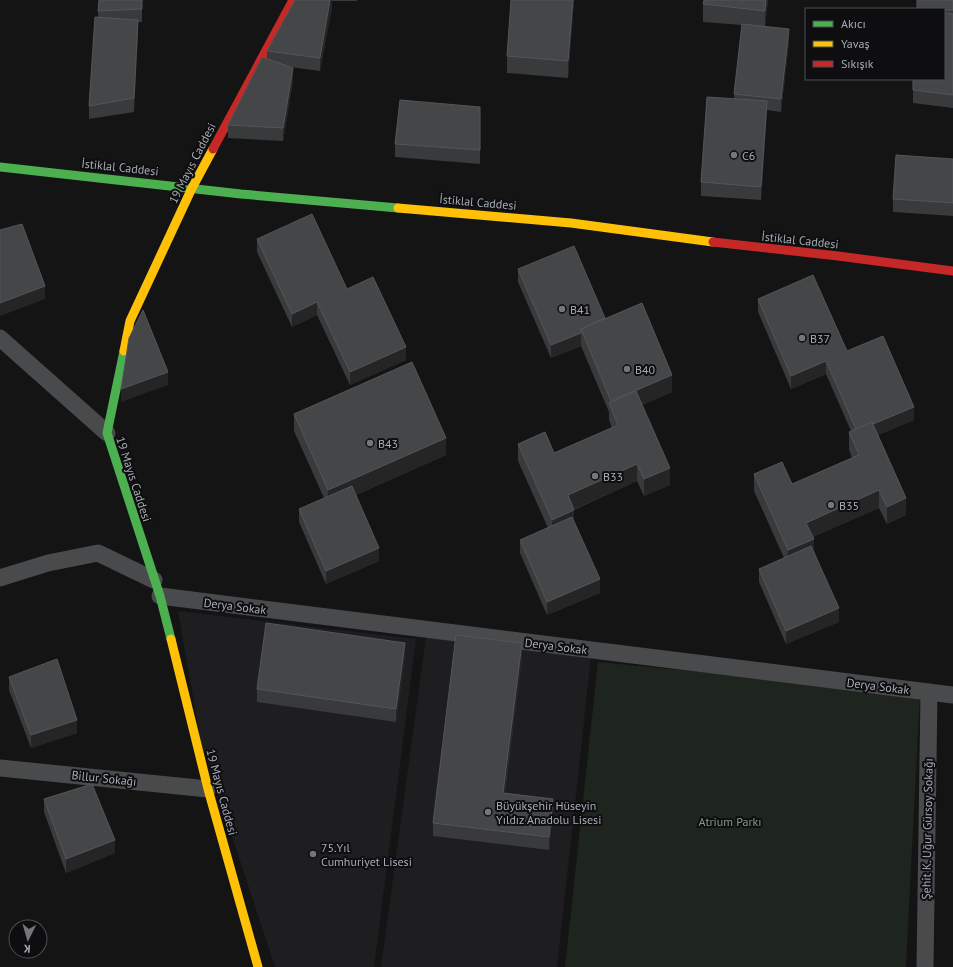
<svg xmlns="http://www.w3.org/2000/svg" width="953" height="967" font-family="'PT Sans',sans-serif">
  <rect width="100%" height="100%" fill="#141414"/>
  <g fill="#1e1e20">
    <polygon points="178,611 416,639 374,967 275,967 201,742"/>
    <polygon points="426,637 591,657 557,967 381,967"/>
  </g>
  <polygon fill="#1e241e" points="598,662 920,693 906,967 565,967"/>
  <g fill="none" stroke-linecap="round" stroke-linejoin="round">
    <g stroke="#484a4c" stroke-width="17">
      <polyline points="0,338 107,433"/>
      <polyline points="0,578 48,563 98,553 154,580"/>
      <polyline points="160,596 953,695"/>
      <polyline points="0,768 208,789"/>
      <polyline points="925,967 929,692"/>
    </g>
    <g stroke="#4caf50" stroke-width="9">
      <polyline points="0,167 241,194 398,208"/>
      <polyline points="124,351 107,433 160,596 171,639"/>
    </g>
    <g stroke="#ffc107" stroke-width="9">
      <polyline points="398,208 571,223 713,242"/>
      <polyline points="124,351 130,321 192,188 213,149"/>
      <polyline points="171,639 208,789 258,967"/>
    </g>
    <g stroke="#c62828" stroke-width="9">
      <polyline points="213,149 293,0"/>
      <polyline points="713,242 838,256 953,271"/>
    </g>
  </g>
  <g fill="#383a3b">
    <polygon points="142,0 142,22 138,22 138,34 134,112 89,119 89,106 98,17 98,11"/>
    <polygon points="295,0 357,0 357,1 332,1 332,7 320,71 290,67 293,81 283,141 228,138 228,125 267,59 267,51"/>
    <polygon points="511,0 574,0 568,78 507,73 507,56"/>
    <polygon points="768,0 765,26 789,42 781,112 767,110 761,200 701,196 701,182 734,99 734,94 742,25 703,22 703,4"/>
    <polygon points="953,0 953,108 913,103 913,90 944,79 944,9"/>
    <polygon points="480,107 480,164 395,157 395,144"/>
    <polygon points="953,159 953,216 893,212 893,199"/>
    <polygon points="257,239 347,289 406,360 350,385 317,315 292,327 257,252"/>
    <polygon points="518,269 605,318 672,392 642,405 670,485 644,496 637,481 574,510 574,521 600,593 547,615 520,553 520,540 548,528 518,461 518,444 554,453 612,428 609,420 609,412 581,346 551,358 518,282"/>
    <polygon points="758,299 847,351 914,420 878,435 906,515 887,524 879,508 813,537 814,551 839,622 786,644 759,582 759,569 784,558 754,491 754,474 792,484 852,458 849,450 849,432 851,431 826,374 791,389 758,312"/>
    <polygon points="294,414 446,455 356,495 379,561 326,584 299,522 299,509 324,498 294,431"/>
    <polygon points="405,656 396,722 257,702 257,689"/>
    <polygon points="522,657 505,793 553,812 549,850 433,836 433,823"/>
    <polygon points="9,677 77,733 31,748 9,690"/>
    <polygon points="44,799 115,853 66,873 44,812"/>
  </g>
  <g fill="#252526">
    <polygon points="330,0 332,0 332,7 320,71 320,58"/>
    <polygon points="573,0 574,0 568,78 568,61"/>
    <polygon points="766,0 768,0 765,28 765,11"/>
    <polygon points="138,20 138,34 134,112 134,98"/>
    <polygon points="789,29 789,42 781,112 781,99"/>
    <polygon points="293,68 293,81 283,141 283,128"/>
    <polygon points="767,101 767,114 761,200 761,187"/>
    <polygon points="45,286 45,299 0,316 0,303"/>
    <polygon points="317,302 317,315 292,327 292,314"/>
    <polygon points="581,333 581,346 551,358 551,345"/>
    <polygon points="406,347 406,360 350,385 350,372"/>
    <polygon points="826,361 826,374 791,389 791,376"/>
    <polygon points="168,372 168,385 121,402 121,389"/>
    <polygon points="672,375 672,392 615,416 611,409 611,401"/>
    <polygon points="914,407 914,420 857,444 857,431"/>
    <polygon points="446,438 446,455 328,507 328,490"/>
    <polygon points="637,464 637,481 568,512 568,495"/>
    <polygon points="670,468 670,485 644,496 644,479"/>
    <polygon points="879,490 879,508 806,540 806,523"/>
    <polygon points="906,498 906,515 887,524 887,507"/>
    <polygon points="574,510 574,527 552,537 552,520"/>
    <polygon points="814,539 814,556 788,567 788,550"/>
    <polygon points="379,548 379,561 326,584 326,571"/>
    <polygon points="600,579 600,593 547,615 547,602"/>
    <polygon points="839,608 839,622 786,644 786,631"/>
    <polygon points="405,643 405,656 396,722 396,709"/>
    <polygon points="522,643 522,657 503,806 503,793"/>
    <polygon points="77,720 77,733 31,748 31,735"/>
    <polygon points="553,799 553,812 549,850 549,837"/>
    <polygon points="115,840 115,853 66,873 66,859"/>
  </g>
  <g fill="#444648" stroke="#535659">
    <polygon points="99,0 142,0 142,9 98,11"/>
    <polygon points="295,0 330,0 320,58 267,51"/>
    <polygon points="511,0 573,0 568,61 507,56"/>
    <polygon points="704,0 766,0 765,11 703,4"/>
    <polygon points="917,0 953,0 953,10 944,10 944,9 917,9"/>
    <polygon points="944,13 953,14 953,95 913,90 913,79 944,79"/>
    <polygon points="95,17 138,20 134,98 89,106"/>
    <polygon points="742,24 789,29 781,99 734,94"/>
    <polygon points="262,57 293,68 283,128 228,125"/>
    <polygon points="707,97 767,101 761,187 701,182"/>
    <polygon points="400,100 480,107 480,150 395,144"/>
    <polygon points="896,155 953,159 953,203 893,199"/>
    <polygon points="312,214 347,289 373,277 406,347 350,372 317,302 292,314 257,239"/>
    <polygon points="22,224 45,286 0,303 0,230"/>
    <polygon points="574,246 605,318 581,329 581,333 551,345 518,269"/>
    <polygon points="813,275 847,351 883,336 914,407 873,424 872,422 856,429 826,361 791,376 758,299"/>
    <polygon points="642,303 672,375 611,401 581,329"/>
    <polygon points="143,310 168,372 121,389 129,338"/>
    <polygon points="412,362 446,438 328,490 294,414"/>
    <polygon points="636,391 670,468 644,479 637,464 568,495 574,510 552,520 518,444 545,432 554,453 618,425 609,403"/>
    <polygon points="872,422 906,498 887,507 879,490 806,523 814,539 788,550 754,474 782,462 792,484 859,455 849,432"/>
    <polygon points="352,486 379,548 326,571 299,509"/>
    <polygon points="572,517 600,579 547,602 520,540"/>
    <polygon points="811,546 839,608 786,631 759,569"/>
    <polygon points="266,623 405,643 396,709 257,689"/>
    <polygon points="456,635 522,643 503,793 553,799 549,837 433,823"/>
    <polygon points="57,659 77,720 31,735 9,677"/>
    <polygon points="92,784 115,840 66,859 44,799"/>
  </g>
  <g fill="#73777c" stroke="#0e0e10" stroke-width="1.5">
    <circle cx="734" cy="155" r="4"/>
    <circle cx="562" cy="309" r="4"/>
    <circle cx="802" cy="338" r="4"/>
    <circle cx="627" cy="369" r="4"/>
    <circle cx="370" cy="443" r="4"/>
    <circle cx="595" cy="476" r="4"/>
    <circle cx="831" cy="505" r="4"/>
    <circle cx="488" cy="812" r="4"/>
    <circle cx="313" cy="854" r="4"/>
  </g>
  <g text-anchor="middle" dominant-baseline="central" stroke-width="4" stroke-linejoin="round" paint-order="stroke">
    <g font-size="12" fill="#a6adb4" stroke="#0e0e10" text-anchor="start">
      <text x="742" y="155">C6</text>
      <text x="570" y="309">B41</text>
      <text x="810" y="338">B37</text>
      <text x="635" y="369">B40</text>
      <text x="378" y="443">B43</text>
      <text x="603" y="476">B33</text>
      <text x="839" y="505">B35</text>
      <text x="496" y="805">Büyükşehir Hüseyin<tspan x="496" dy="14">Yıldız Anadolu Lisesi</tspan></text>
      <text x="321" y="847">75.Yıl<tspan x="321" dy="14">Cumhuriyet Lisesi</tspan></text>
    </g>
    <g font-size="12" fill="#a6adb4" stroke="#0e0e10">
      <text transform="translate(192 163) rotate(-63)">19 Mayıs Caddesi</text>
      <text transform="translate(120 167) rotate(6)">İstiklal Caddesi</text>
      <text transform="translate(478 202) rotate(5)">İstiklal Caddesi</text>
      <text transform="translate(800 240) rotate(6)">İstiklal Caddesi</text>
      <text transform="translate(134 479) rotate(72)">19 Mayıs Caddesi</text>
      <text transform="translate(235 606) rotate(7)">Derya Sokak</text>
      <text transform="translate(556 646) rotate(7)">Derya Sokak</text>
      <text transform="translate(878 686) rotate(7)">Derya Sokak</text>
      <text transform="translate(104 778) rotate(6)">Billur Sokağı</text>
      <text transform="translate(222 792) rotate(75)">19 Mayıs Caddesi</text>
      <text transform="translate(927 829) rotate(-89)">Şehit K. Uğur Gürsoy Sokağı</text>
    </g>
    <g font-size="12" fill="#839e7e" stroke="#0e0e10">
      <text x="730" y="821">Atrium Parkı</text>
    </g>
  </g>
  <rect x="805" y="8" width="140" height="72" fill="#0e0e10" stroke="#4b4e52"/>
  <rect x="813" y="21" width="20" height="6" fill="#4caf50" stroke="#4b4e52"/>
  <text x="841" y="28" font-size="12" fill="#a6adb4">Akıcı</text>
  <rect x="813" y="41" width="20" height="6" fill="#ffc107" stroke="#4b4e52"/>
  <text x="841" y="48" font-size="12" fill="#a6adb4">Yavaş</text>
  <rect x="813" y="61" width="20" height="6" fill="#c62828" stroke="#4b4e52"/>
  <text x="841" y="68" font-size="12" fill="#a6adb4">Sıkışık</text>
  <g transform="translate(28 939) rotate(185)"><circle r="19" fill="#0e0e10" stroke="#4b4e52"/>
  <path d="M0-3L7 15L0 10L-7 15Z" fill="#73777c"/>
  <text y="-6" font-size="11" font-weight="bold" text-anchor="middle" fill="#a6adb4">K</text>
  </g>
</svg>
